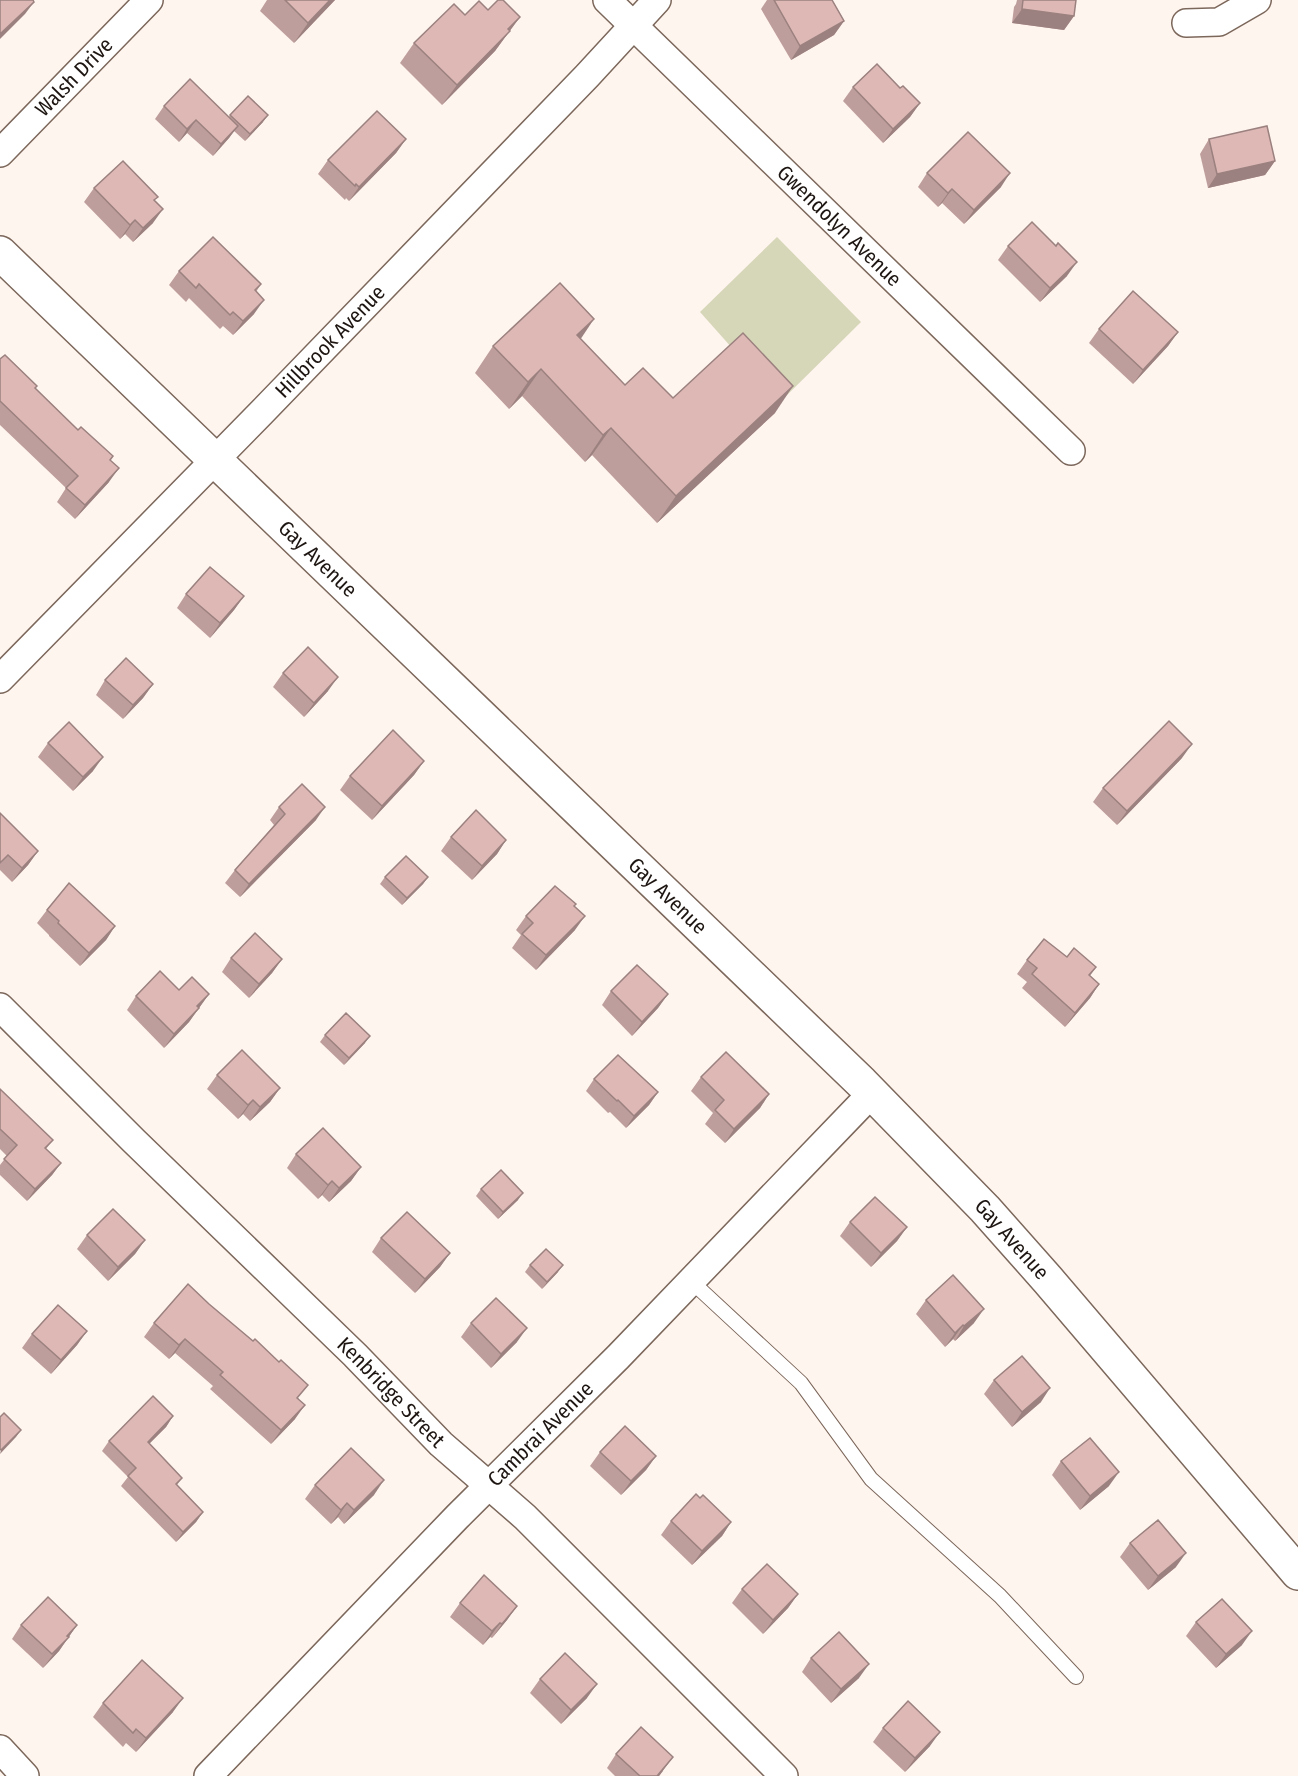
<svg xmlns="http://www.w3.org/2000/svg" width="1298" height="1776" font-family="'Fira Sans Condensed',sans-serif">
  <rect width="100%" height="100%" fill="#fff5ef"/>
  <polygon fill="#d6d6b8" points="777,237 861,322 780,402 700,312"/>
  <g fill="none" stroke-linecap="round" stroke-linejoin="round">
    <defs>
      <polyline id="service" points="691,1281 801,1383 871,1479 1000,1596 1076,1677"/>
      <g id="minor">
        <path id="s1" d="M 607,0 L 1071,451"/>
        <polyline points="1186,23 1219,22 1257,0"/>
        <path id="s2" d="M 0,153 L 149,0"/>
        <path id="s3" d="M 0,679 L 262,412 L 587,76 L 657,0"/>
        <path id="s4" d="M 0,1007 L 134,1141 L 355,1355 L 441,1444 L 525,1517 L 784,1776"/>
        <polyline points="0,1749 25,1776"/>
        <path id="s5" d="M 208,1776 L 457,1517 L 618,1357 L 872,1093"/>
      </g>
      <g id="tertiary">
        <path id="s6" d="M 0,253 L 862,1083 L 985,1209 L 1048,1280 L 1298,1573"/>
      </g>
    </defs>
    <use href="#service" stroke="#7c675b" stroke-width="16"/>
    <use href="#minor" stroke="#7c675b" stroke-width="30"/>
    <use href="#tertiary" stroke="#7c675b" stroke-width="36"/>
    <use href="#service" stroke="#fff" stroke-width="14"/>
    <use href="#minor" stroke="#fff" stroke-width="27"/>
    <use href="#tertiary" stroke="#fff" stroke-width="33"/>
  </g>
  <g fill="#be9e9c">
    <polygon points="267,0 335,0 294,43 260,11"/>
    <polygon points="767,0 832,0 844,21 834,35 791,60 761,9"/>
    <polygon points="1017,0 1076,0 1074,16 1064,30 1012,23 1014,7 1016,4"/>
    <polygon points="488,10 520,17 495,51 442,105 400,63 414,43 465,15"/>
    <polygon points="853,87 900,88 920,103 910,117 883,143 843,101"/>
    <polygon points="164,106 229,117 230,115 263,122 245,141 234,131 229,138 213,156 187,133 179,142 155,119"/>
    <polygon points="406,139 396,153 349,201 346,198 345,200 318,174 328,160"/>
    <polygon points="1209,139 1275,161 1265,175 1208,188 1200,154"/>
    <polygon points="927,173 1001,187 964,224 942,203 938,207 918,187"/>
    <polygon points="94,188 155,201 153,223 133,242 125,234 120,239 84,202"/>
    <polygon points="1008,246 1067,276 1040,302 998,260"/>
    <polygon points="179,271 261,284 256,292 254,314 233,335 223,326 220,329 189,298 186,302 169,285"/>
    <polygon points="1099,329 1178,332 1168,346 1133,384 1089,343"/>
    <polygon points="580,339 625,385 673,398 775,413 657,523 592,455 585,462 522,396 509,409 475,373 493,346"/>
    <polygon points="0,359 35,388 110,460 109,482 75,519 57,502 66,488 0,425"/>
    <polygon points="186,594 244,596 234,610 210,638 177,608"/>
    <polygon points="283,673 328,691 304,717 273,687"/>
    <polygon points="105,680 153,684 143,698 123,719 96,695"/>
    <polygon points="48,743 93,771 73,791 38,757"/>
    <polygon points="1182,758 1117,825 1093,802 1103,788"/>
    <polygon points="424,761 414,775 372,820 340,790 350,776"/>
    <polygon points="279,807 316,820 240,897 225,883 235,870 274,825 270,820"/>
    <polygon points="0,813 38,851 28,865 12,882 0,870"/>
    <polygon points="451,837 506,840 497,854 472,880 441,851"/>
    <polygon points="385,877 428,877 423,884 402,905 380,884"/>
    <polygon points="574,906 575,930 536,970 512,948 521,935 516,930 526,916"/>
    <polygon points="47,910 115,926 106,940 80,966 49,936 49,935 37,923"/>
    <polygon points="1067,957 1096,967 1090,976 1099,984 1090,998 1065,1027 1022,988 1027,982 1017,974 1027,960"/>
    <polygon points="231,958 282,959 272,973 249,998 222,972"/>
    <polygon points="179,990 209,994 189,1022 164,1048 127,1010 136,996"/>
    <polygon points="611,991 668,994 658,1008 632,1036 602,1005"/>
    <polygon points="325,1035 365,1043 344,1065 320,1042"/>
    <polygon points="217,1075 280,1088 270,1102 250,1121 243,1114 238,1119 207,1089"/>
    <polygon points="701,1077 769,1094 760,1108 725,1143 705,1124 713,1113 691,1091"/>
    <polygon points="594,1079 658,1092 649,1105 626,1128 610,1112 608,1113 586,1091"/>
    <polygon points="0,1089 53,1140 46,1149 61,1163 52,1175 27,1201 0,1175 0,1165 7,1156 0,1149"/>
    <polygon points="296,1154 361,1167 351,1181 329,1202 322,1195 318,1199 287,1168"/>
    <polygon points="481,1189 518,1200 498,1219 476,1196"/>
    <polygon points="850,1222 907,1227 897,1241 871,1267 840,1236"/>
    <polygon points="87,1235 145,1240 135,1254 108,1281 77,1249"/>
    <polygon points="381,1238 450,1253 440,1267 415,1293 372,1252"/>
    <polygon points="530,1265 558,1272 542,1289 525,1272"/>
    <polygon points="188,1284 299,1399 295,1419 271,1444 210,1389 213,1386 175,1353 169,1359 144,1337 154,1323"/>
    <polygon points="926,1300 974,1323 955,1341 953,1339 945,1347 916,1314"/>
    <polygon points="471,1323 517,1342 491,1368 461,1337"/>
    <polygon points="87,1331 77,1345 51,1374 22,1348 32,1334"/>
    <polygon points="994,1380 1041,1402 1012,1427 984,1394"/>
    <polygon points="173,1416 166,1427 149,1444 182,1478 177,1485 203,1512 196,1522 176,1542 121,1486 128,1477 102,1451 109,1441"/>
    <polygon points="600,1452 656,1456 646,1470 621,1495 590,1466"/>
    <polygon points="1061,1461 1109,1486 1080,1510 1052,1475"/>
    <polygon points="315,1485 374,1495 344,1524 338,1517 331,1524 305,1499"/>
    <polygon points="671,1521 731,1522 722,1536 692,1565 661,1535"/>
    <polygon points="1130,1543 1176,1567 1148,1590 1120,1557"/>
    <polygon points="742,1589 798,1594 788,1608 763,1634 732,1603"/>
    <polygon points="460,1603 517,1606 507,1620 492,1638 490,1637 483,1645 450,1617"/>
    <polygon points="1196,1622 1242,1645 1216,1668 1186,1636"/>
    <polygon points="21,1625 77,1625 59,1651 43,1668 12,1639"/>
    <polygon points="811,1658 859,1678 831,1703 802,1672"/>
    <polygon points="540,1679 587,1698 561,1724 530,1693"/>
    <polygon points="103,1703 173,1712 136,1752 126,1743 123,1747 93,1717"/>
    <polygon points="883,1728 930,1746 905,1772 873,1742"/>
    <polygon points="616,1754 663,1771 659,1776 615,1776 607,1768"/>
  </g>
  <g fill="#9b817f">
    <polygon points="330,0 335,0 294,43 308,23"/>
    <polygon points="34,2 25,14 0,39 0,34"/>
    <polygon points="1022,9 1074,16 1064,30 1012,23"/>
    <polygon points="520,17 495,51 442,105 457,85"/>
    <polygon points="844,21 834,35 791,60 800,46"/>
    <polygon points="920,103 910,117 883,143 893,129"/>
    <polygon points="268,115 263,122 245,141 250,134"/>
    <polygon points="196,120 187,133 179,142 187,129"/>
    <polygon points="238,126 229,138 213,156 221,144"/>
    <polygon points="406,139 396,153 349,201 359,187"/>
    <polygon points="1275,161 1265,175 1208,188 1217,174"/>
    <polygon points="1010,173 1001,187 964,224 974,210"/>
    <polygon points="952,189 942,203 938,207 948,193"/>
    <polygon points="163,209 153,223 133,242 143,228"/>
    <polygon points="135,220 125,234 120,239 130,225"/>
    <polygon points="1077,262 1067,276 1040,302 1050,288"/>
    <polygon points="264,300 254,314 233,335 243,321"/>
    <polygon points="594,319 576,346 577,335"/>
    <polygon points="1178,332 1168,346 1133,384 1143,370"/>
    <polygon points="541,369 522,396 509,409 528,382"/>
    <polygon points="793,386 775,413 657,523 676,496"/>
    <polygon points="611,428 592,455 585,462 603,435"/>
    <polygon points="119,468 109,482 75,519 85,505"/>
    <polygon points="244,596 234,610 210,638 220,623"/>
    <polygon points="338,677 328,691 304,717 314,703"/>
    <polygon points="153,684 143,698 123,719 133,705"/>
    <polygon points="1192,744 1182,758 1117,825 1127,811"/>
    <polygon points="103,757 93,771 73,791 83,777"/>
    <polygon points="424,761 414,775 372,820 382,806"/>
    <polygon points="325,807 316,820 240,897 249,884"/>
    <polygon points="506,840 497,854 472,880 482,866"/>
    <polygon points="38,851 28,865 12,882 22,868"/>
    <polygon points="428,877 423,884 402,905 407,898"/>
    <polygon points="585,916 575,930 536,970 546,955"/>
    <polygon points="115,926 106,940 80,966 89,953"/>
    <polygon points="282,959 272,973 249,998 259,984"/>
    <polygon points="1099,984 1090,998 1065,1027 1075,1013"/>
    <polygon points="209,994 189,1022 164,1048 174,1034 197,1006"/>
    <polygon points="668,994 658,1008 632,1036 642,1022"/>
    <polygon points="370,1036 365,1043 344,1065 349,1058"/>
    <polygon points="280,1088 270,1102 250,1121 260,1107"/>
    <polygon points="658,1092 649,1105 626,1128 634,1116"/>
    <polygon points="769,1094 760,1108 725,1143 734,1129"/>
    <polygon points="253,1100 243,1114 238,1119 248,1105"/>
    <polygon points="61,1163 52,1175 27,1201 35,1189"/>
    <polygon points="361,1167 351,1181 329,1202 339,1188"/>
    <polygon points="332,1181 322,1195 318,1199 328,1185"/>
    <polygon points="523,1193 518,1200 498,1219 503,1212"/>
    <polygon points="907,1227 897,1241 871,1267 881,1253"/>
    <polygon points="145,1240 135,1254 108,1281 118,1267"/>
    <polygon points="450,1253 440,1267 415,1293 425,1279"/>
    <polygon points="563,1265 558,1272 542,1289 547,1282"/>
    <polygon points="984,1309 974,1323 955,1341 964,1326"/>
    <polygon points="963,1325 953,1339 945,1347 955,1333"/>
    <polygon points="527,1328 517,1342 491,1368 501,1354"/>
    <polygon points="87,1331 77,1345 51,1374 61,1360"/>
    <polygon points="185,1339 175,1353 169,1359 179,1345"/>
    <polygon points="1050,1388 1041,1402 1012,1427 1022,1412"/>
    <polygon points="305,1405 295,1419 271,1444 281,1430"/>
    <polygon points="173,1416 166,1427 140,1453 148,1442"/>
    <polygon points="21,1430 16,1437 0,1454 1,1450"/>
    <polygon points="656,1456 646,1470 621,1495 631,1481"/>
    <polygon points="1119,1472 1109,1486 1080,1510 1090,1496"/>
    <polygon points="384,1480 374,1495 344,1524 354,1510"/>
    <polygon points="347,1503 338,1517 331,1524 341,1510"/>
    <polygon points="203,1512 196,1522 176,1542 183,1532"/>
    <polygon points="731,1522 722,1536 692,1565 702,1551"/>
    <polygon points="1186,1553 1176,1567 1148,1590 1158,1576"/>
    <polygon points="798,1594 788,1608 763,1634 773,1620"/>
    <polygon points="517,1606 507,1620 492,1638 502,1624"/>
    <polygon points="500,1623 490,1637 483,1645 492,1631"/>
    <polygon points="77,1625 59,1651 43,1668 67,1636"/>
    <polygon points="1252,1631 1242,1645 1216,1668 1226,1654"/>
    <polygon points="869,1664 859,1678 831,1703 841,1689"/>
    <polygon points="597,1684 587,1698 561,1724 571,1710"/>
    <polygon points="183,1698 173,1712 136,1752 146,1738"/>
    <polygon points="940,1732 930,1746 905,1772 915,1758"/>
    <polygon points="673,1757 659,1776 657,1776"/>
  </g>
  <g fill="#ddb8b5" stroke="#9b817f" stroke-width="1.5">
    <polygon points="0,0 33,0 34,2 0,34"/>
    <polygon points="285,0 330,0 308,23"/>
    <polygon points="498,0 503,0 520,17 508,29 510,31 457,85 414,43 454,4 465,15 479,1 488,10"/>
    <polygon points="774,0 832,0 844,21 800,46"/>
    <polygon points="1023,0 1076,0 1074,16 1022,9"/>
    <polygon points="877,64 900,88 903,86 920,103 893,129 853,87"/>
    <polygon points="190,79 238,126 221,144 196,120 187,129 164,106"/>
    <polygon points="248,96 268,115 250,134 230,115"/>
    <polygon points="377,111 406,139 359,187 356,184 355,186 328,160"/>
    <polygon points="1267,126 1275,161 1217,174 1209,139"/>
    <polygon points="968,132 1010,173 974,210 952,189 948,193 927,173"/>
    <polygon points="123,161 158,197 154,200 163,209 143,228 135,220 130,225 94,188"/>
    <polygon points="1032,222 1056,246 1058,243 1077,262 1050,288 1008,246"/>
    <polygon points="213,237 261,284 255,290 264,300 243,321 233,312 230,315 199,284 196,288 179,271"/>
    <polygon points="560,283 594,319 577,335 625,385 643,368 673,398 743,333 793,386 676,496 611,428 603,435 541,369 528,382 493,346"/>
    <polygon points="1133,291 1178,332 1143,370 1099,329"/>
    <polygon points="5,355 37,386 35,388 78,430 81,427 113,456 110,460 119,468 85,505 66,488 78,476 0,401 0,359"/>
    <polygon points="210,567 244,596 220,623 186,594"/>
    <polygon points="308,647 338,677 314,703 283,673"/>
    <polygon points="126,658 153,684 133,705 105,680"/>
    <polygon points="1169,721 1192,744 1127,811 1103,788"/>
    <polygon points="69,722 103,757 83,777 48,743"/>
    <polygon points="393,730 424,761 382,806 350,776"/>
    <polygon points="302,784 325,807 249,884 235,870 285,814 279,807"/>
    <polygon points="476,810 506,840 482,866 451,837"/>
    <polygon points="0,813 38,851 22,868 8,855 0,863"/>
    <polygon points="406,856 428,877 407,898 385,877"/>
    <polygon points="69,883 115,926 89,953 58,923 59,921 47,910"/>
    <polygon points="555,886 576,904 574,906 585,916 546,955 522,934 533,923 526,916"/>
    <polygon points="255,933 282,959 259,984 231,958"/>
    <polygon points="1044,939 1067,957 1074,948 1096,967 1089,975 1099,984 1075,1013 1032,974 1037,968 1027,960"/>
    <polygon points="637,965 668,994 642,1022 611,991"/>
    <polygon points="160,971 179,990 192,977 209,994 197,1006 199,1008 174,1034 136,996"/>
    <polygon points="346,1013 370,1036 349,1058 325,1035"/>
    <polygon points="242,1050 280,1088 260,1107 253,1100 248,1105 217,1075"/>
    <polygon points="726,1052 769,1094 734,1129 715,1110 724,1100 701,1077"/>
    <polygon points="618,1055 658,1092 634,1116 618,1100 617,1101 594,1079"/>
    <polygon points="0,1089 53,1140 45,1148 61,1163 35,1189 4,1159 17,1145 0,1129"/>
    <polygon points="323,1128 361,1167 339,1188 332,1181 328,1185 296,1154"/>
    <polygon points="501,1170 523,1193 503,1212 481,1189"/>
    <polygon points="875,1197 907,1227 881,1253 850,1222"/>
    <polygon points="113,1209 145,1240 118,1267 87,1235"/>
    <polygon points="407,1212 450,1253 425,1279 381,1238"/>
    <polygon points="546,1249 563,1265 547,1282 530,1265"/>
    <polygon points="953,1275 984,1309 964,1326 963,1325 955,1333 926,1300"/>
    <polygon points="188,1284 209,1304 253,1341 255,1339 279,1362 281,1360 308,1385 297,1398 305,1405 281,1430 220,1375 223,1372 185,1339 179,1345 154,1323"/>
    <polygon points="496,1298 527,1328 501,1354 471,1323"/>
    <polygon points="58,1305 87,1331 61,1360 32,1334"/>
    <polygon points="1022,1356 1050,1388 1022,1412 994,1380"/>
    <polygon points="153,1396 173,1416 148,1442 182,1478 176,1484 203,1512 183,1532 128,1476 136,1468 109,1441"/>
    <polygon points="4,1413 21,1430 1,1450 0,1449 0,1417"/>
    <polygon points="625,1426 656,1456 631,1481 600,1452"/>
    <polygon points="1090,1438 1119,1472 1090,1496 1061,1461"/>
    <polygon points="351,1448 384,1480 354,1510 347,1503 341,1510 315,1485"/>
    <polygon points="696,1494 700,1498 703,1495 731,1522 702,1551 671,1521"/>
    <polygon points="1158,1520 1186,1553 1158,1576 1130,1543"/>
    <polygon points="767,1564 798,1594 773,1620 742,1589"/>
    <polygon points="484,1575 517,1606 502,1624 500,1623 492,1631 460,1603"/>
    <polygon points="48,1597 77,1625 67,1636 69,1637 52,1654 21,1625"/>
    <polygon points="1222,1599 1252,1631 1226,1654 1196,1622"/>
    <polygon points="839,1632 869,1664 841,1689 811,1658"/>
    <polygon points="565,1653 597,1684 571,1710 540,1679"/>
    <polygon points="142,1660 183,1698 146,1738 136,1729 133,1733 103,1703"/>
    <polygon points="908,1701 940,1732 915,1758 883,1728"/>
    <polygon points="641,1727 673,1757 657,1776 640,1776 616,1754"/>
  </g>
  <g text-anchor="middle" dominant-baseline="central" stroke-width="6" stroke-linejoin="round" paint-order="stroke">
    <g font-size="21" fill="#1d1511" stroke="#fff5ef">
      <text stroke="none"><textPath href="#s2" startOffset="106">Walsh Drive</textPath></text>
      <text stroke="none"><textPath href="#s1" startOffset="324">Gwendolyn Avenue</textPath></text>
      <text stroke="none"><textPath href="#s3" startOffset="472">Hillbrook Avenue</textPath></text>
      <text stroke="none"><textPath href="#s6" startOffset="441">Gay Avenue</textPath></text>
      <text stroke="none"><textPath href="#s6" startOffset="927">Gay Avenue</textPath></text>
      <text stroke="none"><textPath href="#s6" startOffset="1413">Gay Avenue</textPath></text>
      <text stroke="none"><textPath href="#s4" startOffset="549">Kenbridge Street</textPath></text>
      <text stroke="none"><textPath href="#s5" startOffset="477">Cambrai Avenue</textPath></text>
    </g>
  </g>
</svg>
